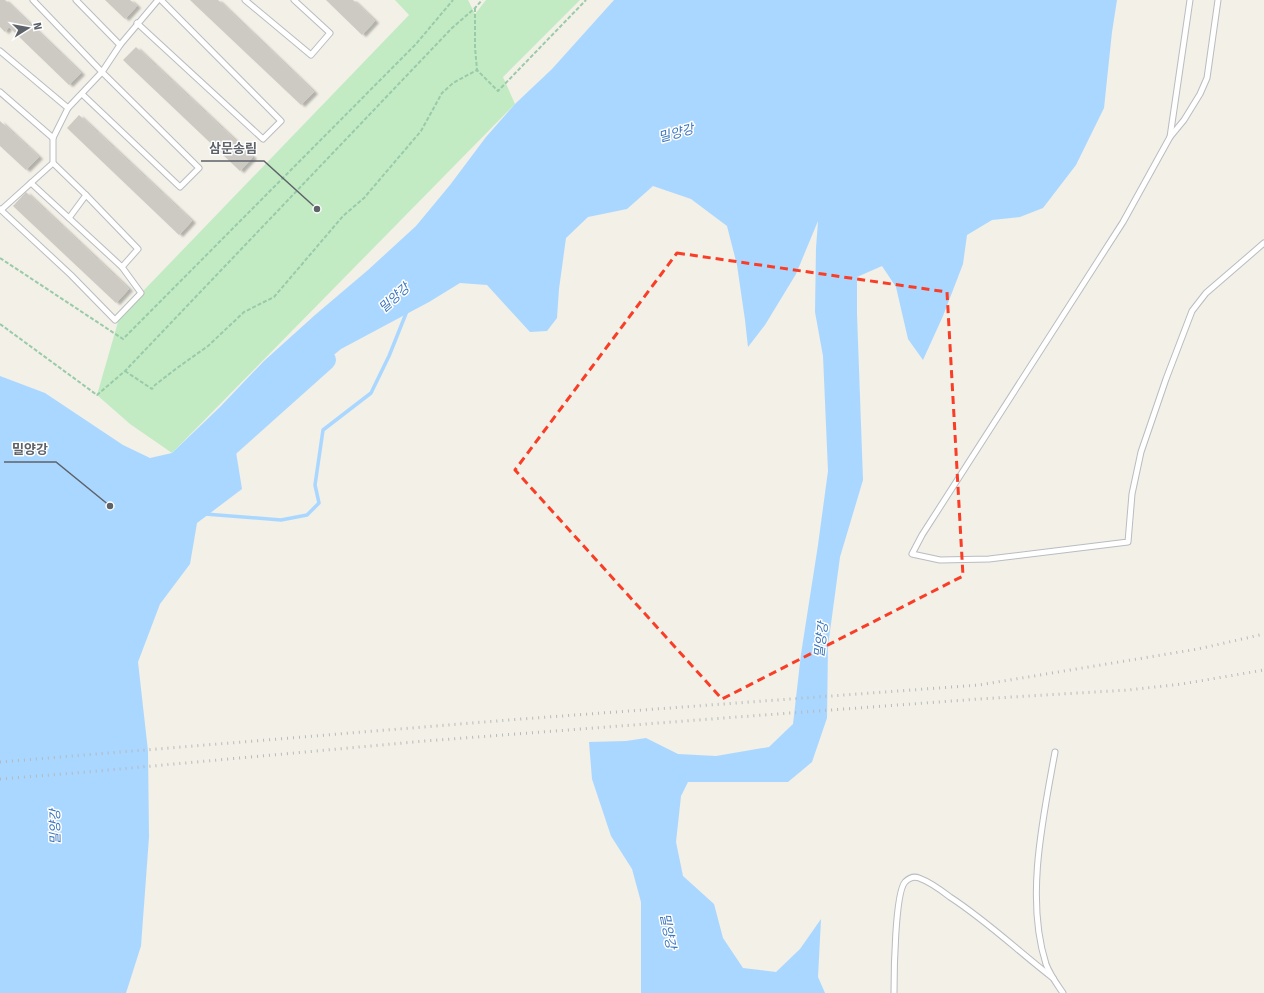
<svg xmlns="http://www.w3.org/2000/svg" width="1264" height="993" font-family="'Fira Sans','Noto Sans KR',sans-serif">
  <defs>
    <filter id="shadow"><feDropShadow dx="4" dy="2" stdDeviation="1" flood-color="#0004"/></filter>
  </defs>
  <rect width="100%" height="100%" fill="#f2f0e7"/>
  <polygon fill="#c2ebc3" points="395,0 468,0 475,14 486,0 580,0 503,77 515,104 172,453 130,424 97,395 120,315 409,15"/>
  <polygon fill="#aad7ff" points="614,0 1117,0 1112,32 1104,108 1076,165 1043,208 1020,217 992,220 967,235 963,264 943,316 923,360 908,339 896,287 882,266 857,277 857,314 863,480 840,557 828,646 827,718 812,762 788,782 688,782 681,796 676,842 683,876 714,904 723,938 743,968 776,972 800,949 821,919 818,977 825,993 641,993 641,902 632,869 611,836 592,779 589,742 626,741 646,738 678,754 716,756 769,747 793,724 801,654 818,545 828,471 823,356 815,312 816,248 818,221 796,274 765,325 748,347 745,320 737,265 727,226 691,199 653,186 627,209 588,217 566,238 559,289 557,318 547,331 530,332 487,285 460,283 429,302 341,349 270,407 245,430 236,452 242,489 197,523 190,564 160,604 138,662 148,751 149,837 141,946 126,993 0,993 0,376 45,393 123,445 150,458 172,453 220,407 264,361 315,315 368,270 416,226 450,185 486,137 515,104 552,69"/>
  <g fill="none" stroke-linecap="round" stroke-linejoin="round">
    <polyline stroke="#aad7ff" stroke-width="3.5" points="205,514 281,520 307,515 319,503 315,485 323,430 371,393 389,356 407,311"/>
    <polyline stroke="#aad7ff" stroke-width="20" points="223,452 326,360"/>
  </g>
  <g fill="#cdcac4" filter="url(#shadow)">
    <polygon points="0,0 5,0 81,73 69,85 9,27 5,32 0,27"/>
    <polygon points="105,0 130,0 137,6 125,19"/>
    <polygon points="190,0 218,0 314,92 301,105"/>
    <polygon points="326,0 353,0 375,21 362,35"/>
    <polygon points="136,47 253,157 240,171 123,60"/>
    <polygon points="79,115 192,221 179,235 67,128"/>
    <polygon points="0,121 39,157 26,170 0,146"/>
    <polygon points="26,192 129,289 116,303 13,206"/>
  </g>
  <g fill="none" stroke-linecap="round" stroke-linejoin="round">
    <defs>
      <g id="lane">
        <polyline points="33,0 102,72 68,108"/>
        <polyline points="76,0 120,45"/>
        <polyline points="245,0 311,55 330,33 294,0"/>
        <polyline points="1190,0 1170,137 1123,222 922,535 912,554 940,560 989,559 1128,542 1132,494 1141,452 1166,379 1192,311 1206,293 1264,243"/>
        <polyline points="137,23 263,139 281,121 161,0"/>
        <polyline points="0,51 68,108 53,138 53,163 1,210 0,209"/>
        <polyline points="0,92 53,138"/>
        <polyline points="82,94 180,187 199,168 102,72 120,45 158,0"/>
        <polyline points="1170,137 1184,120 1200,94 1207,78 1218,0"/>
        <polyline points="53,163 86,195 69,218"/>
        <polyline points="31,183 122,267"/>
        <polyline points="1,210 71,275 115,320 141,293 122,267 138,249 86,195"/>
        <path d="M 1055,752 C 1043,818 1025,899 1046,964 C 1050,975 1057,984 1063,993"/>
        <path d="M 894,993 C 894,975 895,893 905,882 C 909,878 914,876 919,878 C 930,882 941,890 950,897 C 987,921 1018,951 1053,978"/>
      </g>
    </defs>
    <use href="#lane" stroke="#b9bcc1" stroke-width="7"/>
    <g stroke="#99caa9" stroke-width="2" stroke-dasharray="4 2" stroke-linecap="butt">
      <polyline points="475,8 475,47 477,70"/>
      <polyline points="0,258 123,339 416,44 453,0"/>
      <polyline points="0,324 97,395 125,371 452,28 475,8 482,0"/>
      <polyline points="125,371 152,389 155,385 177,368 208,346 244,312 274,297 343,216 364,198 421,131 442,93 453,83 477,70 498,91 586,0"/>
    </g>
    <use href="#lane" stroke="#fff" stroke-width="5"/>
    <g stroke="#b8b9ba" stroke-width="3" stroke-dasharray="1 5" stroke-linecap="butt">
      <polyline points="0,762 508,720 979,685 1198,649 1264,634"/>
      <polyline points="0,779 87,772 425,741 737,717 979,699 1128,690 1182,684 1264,670"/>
    </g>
  </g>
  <path fill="none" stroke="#f93d26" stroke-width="3" stroke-dasharray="8 5" stroke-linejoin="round" d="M 677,253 L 947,292 L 963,576 L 722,699 L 515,470 Z"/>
  <g text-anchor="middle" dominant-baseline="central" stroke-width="3" stroke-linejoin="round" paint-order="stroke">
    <g font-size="13" font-style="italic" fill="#3b76bc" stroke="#fff">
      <text transform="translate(676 133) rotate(-15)">밀양강</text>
      <text transform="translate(394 298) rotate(-42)">밀양강</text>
      <text transform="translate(821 640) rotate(-83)">밀양강</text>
      <text transform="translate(55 827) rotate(-91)">밀양강</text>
      <text transform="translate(668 931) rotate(79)">밀양강</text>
    </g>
  </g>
  <path fill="none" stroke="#5e6269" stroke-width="1.5" d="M317 209L264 161H201M110 506L56 462H4"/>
  <g fill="#5e6269" stroke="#fff" stroke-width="1.5">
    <circle cx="317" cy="209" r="4"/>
    <circle cx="110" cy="506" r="4"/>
  </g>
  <g font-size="13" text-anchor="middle" font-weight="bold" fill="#5e6269" stroke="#fff" stroke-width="3" stroke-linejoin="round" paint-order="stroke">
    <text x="233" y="153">삼문송림</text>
    <text x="30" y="454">밀양강</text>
  </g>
  <g transform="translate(28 28) rotate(79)" stroke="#ffffff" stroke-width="3" paint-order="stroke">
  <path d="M0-3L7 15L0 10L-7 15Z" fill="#5e6269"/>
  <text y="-6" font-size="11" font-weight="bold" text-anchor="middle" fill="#5e6269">N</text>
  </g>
</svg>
